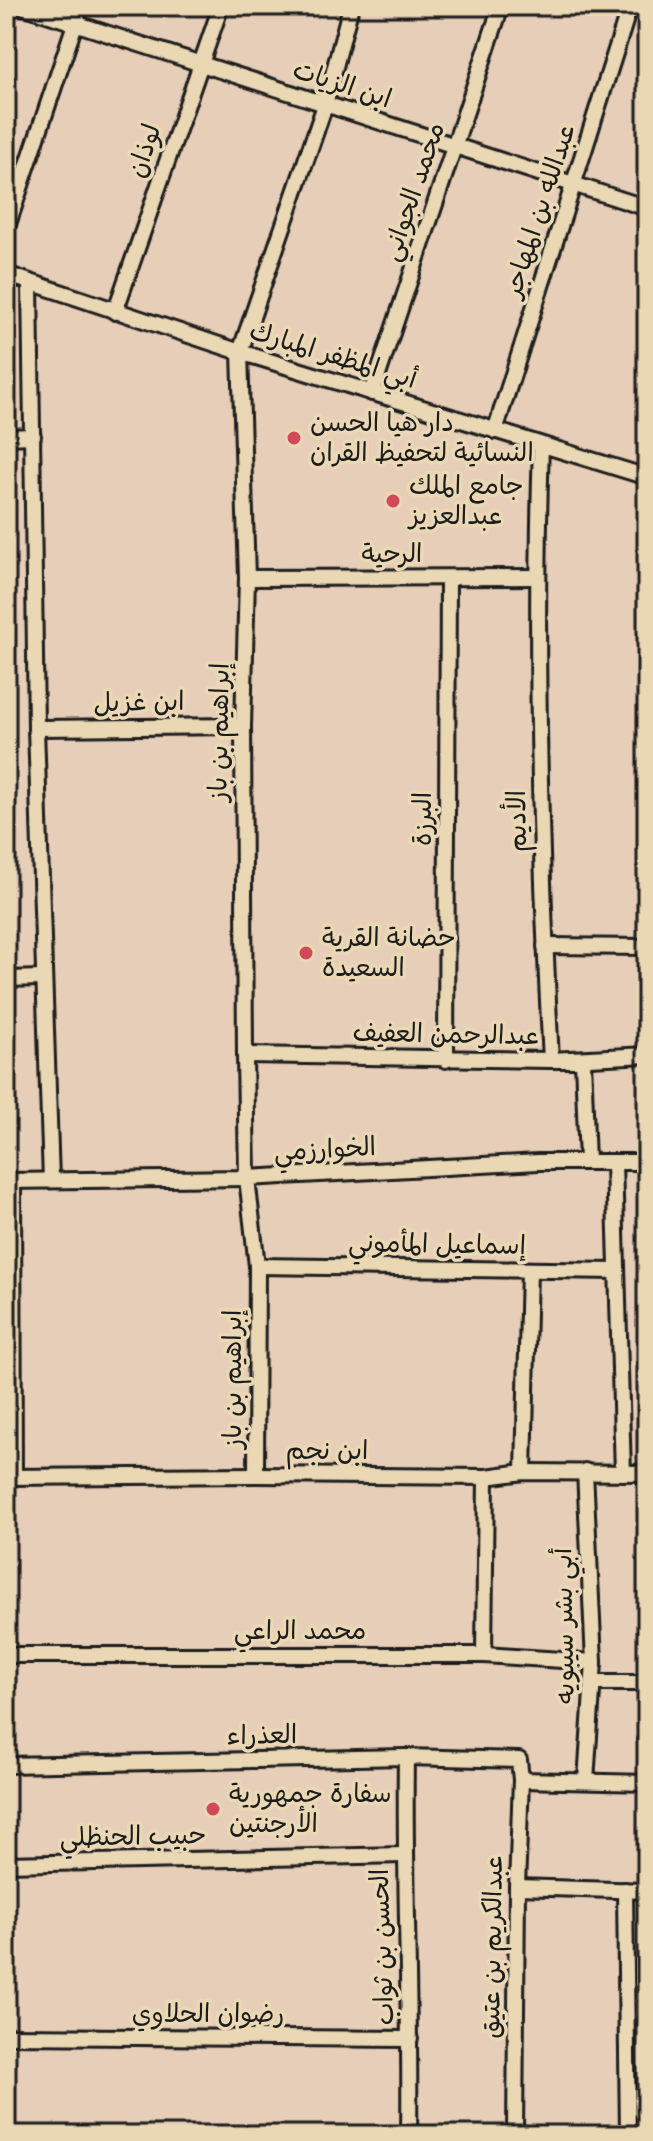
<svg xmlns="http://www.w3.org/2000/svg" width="653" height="2141" font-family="'Balsamiq Sans','Playpen Sans Arabic',sans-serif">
  <rect width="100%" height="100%" fill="#e7ceb8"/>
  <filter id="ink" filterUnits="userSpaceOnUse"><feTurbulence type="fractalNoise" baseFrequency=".0125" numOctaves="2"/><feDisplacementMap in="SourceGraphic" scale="16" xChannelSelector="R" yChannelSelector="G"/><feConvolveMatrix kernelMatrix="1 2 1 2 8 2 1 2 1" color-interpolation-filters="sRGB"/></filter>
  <g filter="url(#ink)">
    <polygon fill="#afebb0" stroke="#668466" stroke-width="2" points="6,711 11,962 6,962"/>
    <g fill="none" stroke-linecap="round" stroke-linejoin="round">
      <defs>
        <g id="street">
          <polyline points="22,6 647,208"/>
          <polyline points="6,230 81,6"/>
          <polyline points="6,274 240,352 647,477"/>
          <polyline points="30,283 36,728 51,1180"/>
          <polyline points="115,312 221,6"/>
          <polyline points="372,393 501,6"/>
          <polyline points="495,431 630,6"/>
          <polyline points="6,437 33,436"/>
          <path d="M 541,445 C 534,650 540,856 551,1060 L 583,1060 L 587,1162"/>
          <polyline points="247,578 537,577"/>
          <polyline points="36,728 243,726"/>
          <polyline points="545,946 647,947"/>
          <polyline points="6,979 43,978"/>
          <polyline points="245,1055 551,1060 647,1055"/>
          <polyline points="446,1060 448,578"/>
          <polyline points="614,1163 623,1473"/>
          <polyline points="6,1181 247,1178 538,1162 647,1162"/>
          <polyline points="13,1181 14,1477"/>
          <polyline points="257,1266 617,1271"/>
          <polyline points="585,1471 594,1662 586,1781"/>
          <polyline points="524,1472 529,1270"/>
          <polyline points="256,1475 257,1266 247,1178 245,1055 243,726 247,578 240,352 325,105 351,6"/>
          <polyline points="6,1477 256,1475 486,1477 524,1472 647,1473"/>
          <polyline points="6,1655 484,1655 594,1662"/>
          <polyline points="484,1655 486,1477"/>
          <polyline points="593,1683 647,1683"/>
          <path d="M 406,1757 C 404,1883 411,2009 409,2135"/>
          <polyline points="6,1765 406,1757 519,1760 521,1780 517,1887 515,2135"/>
          <polyline points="521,1780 647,1783"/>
          <polyline points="6,1864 404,1855"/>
          <polyline points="517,1887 647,1891"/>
          <polyline points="625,1890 628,2135"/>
          <polyline points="6,2036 410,2039"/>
        </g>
      </defs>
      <use href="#street" stroke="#1c1c1c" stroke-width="20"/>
      <polyline stroke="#1c1c1c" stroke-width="3" stroke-dasharray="8 6" stroke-linecap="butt" points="6,850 9,850"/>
      <use href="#street" stroke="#ead8b5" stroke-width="14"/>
    </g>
  </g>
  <g fill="#d1495b" stroke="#ead8b5" stroke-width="3">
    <circle cx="294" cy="438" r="8"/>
    <circle cx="393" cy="501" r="8"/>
    <circle cx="306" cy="953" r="8"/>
    <circle cx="213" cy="1809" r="8"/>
  </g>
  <g text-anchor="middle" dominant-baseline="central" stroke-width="7" stroke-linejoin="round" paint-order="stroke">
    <g font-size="26" fill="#1c1c1c" stroke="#ead8b5">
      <text transform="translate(342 85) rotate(18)">ابن الزيات</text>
      <text transform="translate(145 151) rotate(-71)">لوذان</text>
      <text transform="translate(414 192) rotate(-71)">محمد الجواني</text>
      <text transform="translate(540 211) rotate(-72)">عبدالله بن المهاجر</text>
      <text transform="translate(333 356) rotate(17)">أبي المظفر المبارك</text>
      <text x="392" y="554">الرحية</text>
      <text transform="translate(139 703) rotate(-1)">ابن غزيل</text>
      <text transform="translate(220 732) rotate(-89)">إبراهيم بن باز</text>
      <text transform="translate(423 819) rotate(-90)">البرزة</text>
      <text transform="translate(518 821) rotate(-91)">الأديم</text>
      <text transform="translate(446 1035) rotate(1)">عبدالرحمن العفيف</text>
      <text transform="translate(325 1150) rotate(-3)">الخوارزمي</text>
      <text transform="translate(437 1245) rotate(1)">إسماعيل المأموني</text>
      <text transform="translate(233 1379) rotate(-90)">إبراهيم بن باز</text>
      <text x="327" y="1451">ابن نجم</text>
      <text transform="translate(565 1626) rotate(-91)">أبي بشر سيبويه</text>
      <text x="300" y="1631">محمد الراعي</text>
      <text transform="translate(262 1736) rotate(-1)">العذراء</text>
      <text transform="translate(133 1837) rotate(-1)">حبيب الحنظلي</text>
      <text transform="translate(383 1947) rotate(-92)">الحسن بن ثواب</text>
      <text transform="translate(493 1947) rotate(-89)">عبدالكريم بن عتيق</text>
      <text x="208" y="2014">رضوان الحلاوي</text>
    </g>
    <g font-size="26" fill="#1c1c1c" stroke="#ead8b5" text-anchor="start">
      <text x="310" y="423">دار هيا الحسن<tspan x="310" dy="30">النسائية لتحفيظ القران</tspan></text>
      <text x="409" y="486">جامع الملك<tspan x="409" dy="30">عبدالعزيز</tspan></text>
      <text x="322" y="938">حضانة القرية<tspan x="322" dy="30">السعيدة</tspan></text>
      <text x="229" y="1794">سفارة جمهورية<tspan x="229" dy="30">الأرجنتين</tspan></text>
    </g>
  </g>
  <rect width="653" height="2141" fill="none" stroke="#ead8b5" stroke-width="32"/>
  <rect x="16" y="16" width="621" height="2109" fill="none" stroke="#1c1c1c" stroke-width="3" filter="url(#ink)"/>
</svg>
